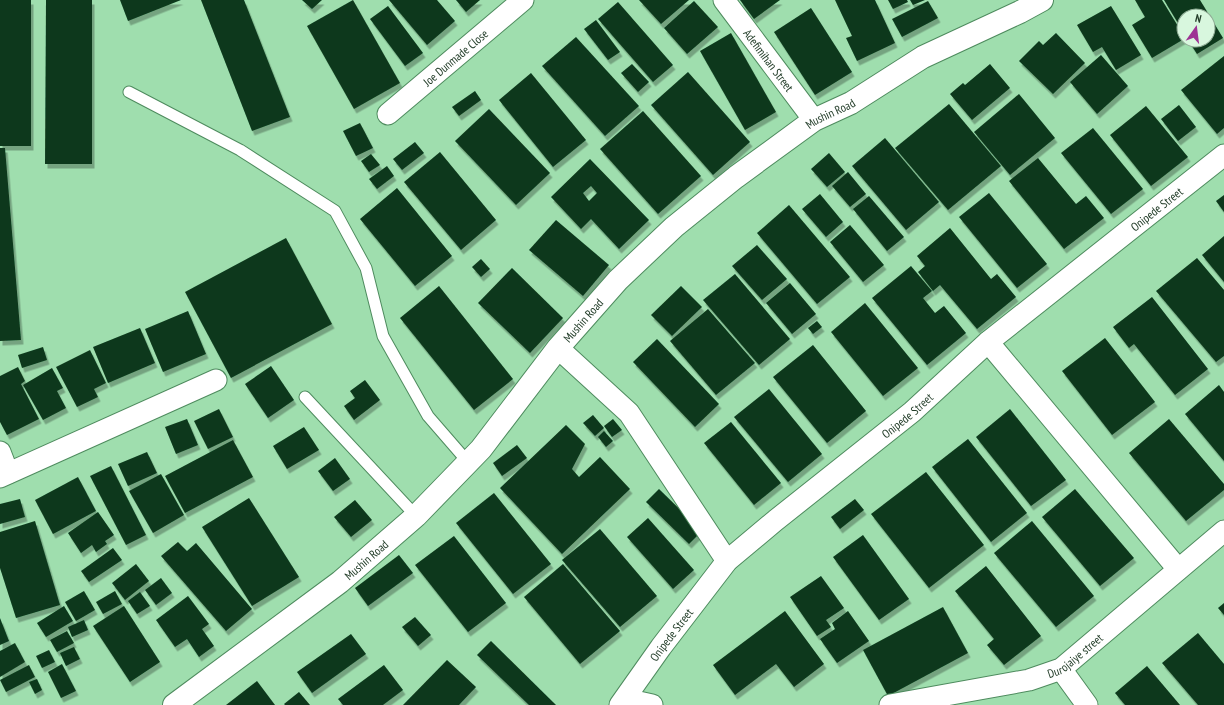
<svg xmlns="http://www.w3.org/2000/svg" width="1224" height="705" font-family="'PT Sans Narrow',sans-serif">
  <defs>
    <filter id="shadow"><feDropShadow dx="2.5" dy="4.5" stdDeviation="0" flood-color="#0004"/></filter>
  </defs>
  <rect width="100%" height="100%" fill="#9fdeae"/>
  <g fill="#0a391b" fill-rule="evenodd" filter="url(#shadow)">
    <rect x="0" y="0" width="31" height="146"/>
    <polygon points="46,0 92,0 92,164 45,164"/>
    <polygon points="120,0 181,0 128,21"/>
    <polygon points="201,0 244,0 290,117 252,131"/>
    <polygon points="302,0 322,0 312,9"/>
    <polygon points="353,0 400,83 354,109 307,26"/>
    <polygon points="389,0 437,0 455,21 427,45"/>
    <polygon points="456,0 480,0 466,12"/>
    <polygon points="639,0 689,0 661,24"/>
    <polygon points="740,0 780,0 754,19"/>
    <polygon points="835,0 875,0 895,43 857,61 846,38 852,36"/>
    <polygon points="888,0 907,0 908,2 893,9"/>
    <polygon points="910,0 925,0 913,5"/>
    <polygon points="1135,0 1162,0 1184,36 1184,39 1152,58 1132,25 1145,17"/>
    <polygon points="1164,0 1200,0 1223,38 1197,54 1188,40 1208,40 1208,16 1184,16 1184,33"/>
    <polygon points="694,1 718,27 687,54 664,28"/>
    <polygon points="928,1 938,18 902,37 892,19"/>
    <polygon points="618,2 673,65 653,82 598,19"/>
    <polygon points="388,6 423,53 405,66 370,19"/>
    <polygon points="1111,6 1141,55 1116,70 1102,47 1093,52 1077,25"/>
    <polygon points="811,8 852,72 815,95 774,32"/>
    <polygon points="596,20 620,52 608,60 584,29"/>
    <polygon points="731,33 776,112 745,130 700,51"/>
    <polygon points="1056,33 1085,63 1053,94 1019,61 1039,41 1043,45"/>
    <polygon points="576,37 639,106 605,136 542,66"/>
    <polygon points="1101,55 1128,86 1097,114 1070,82"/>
    <polygon points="1224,56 1224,128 1217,134 1181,90"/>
    <polygon points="632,64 649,82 638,92 621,73"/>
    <polygon points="990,64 1010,88 972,120 950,94 963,83 965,85"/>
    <polygon points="688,72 750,142 713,175 651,105"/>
    <polygon points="531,73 586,140 553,167 499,100"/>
    <polygon points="475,91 481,100 459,116 452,107"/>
    <polygon points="1019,94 1055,138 1010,175 974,132"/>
    <polygon points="949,104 1001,166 948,210 895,148"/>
    <polygon points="1179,105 1196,127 1178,141 1161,119"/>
    <polygon points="1146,106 1188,157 1151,186 1110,135"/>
    <polygon points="489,109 550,173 516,205 455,141"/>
    <polygon points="643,111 701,176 658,214 600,149"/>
    <polygon points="360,123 373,148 356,156 343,131"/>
    <polygon points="1093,128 1143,189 1111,214 1061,153"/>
    <polygon points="885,138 939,202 906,230 852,166"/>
    <polygon points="415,142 424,153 402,170 393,159"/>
    <polygon points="0,148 5,148 21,340 0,341"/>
    <polygon points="440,152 496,220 461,250 404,182"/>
    <polygon points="829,153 845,172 827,187 811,169"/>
    <polygon points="371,154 380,165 369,172 361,161"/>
    <polygon points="1038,158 1076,204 1086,196 1104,218 1064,249 1009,181"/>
    <path d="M 590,159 L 649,220 L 619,249 L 591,219 L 581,229 L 551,197 ZM 591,186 L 597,193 L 589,201 L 583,193 Z"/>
    <polygon points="387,166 394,176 377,189 369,179"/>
    <polygon points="848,172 866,194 850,207 832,186"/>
    <polygon points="397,188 452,256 415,286 360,219"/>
    <polygon points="989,193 1047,264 1017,288 959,217"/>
    <polygon points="820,194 843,222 826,237 802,209"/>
    <polygon points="1224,195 1224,212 1216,201"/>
    <polygon points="869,196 904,237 887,251 853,209"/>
    <polygon points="789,205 850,277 817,304 757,233"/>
    <polygon points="556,220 609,265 583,296 529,250"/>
    <polygon points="850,225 884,265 863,282 830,242"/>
    <polygon points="950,228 991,279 997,274 1016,297 977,329 940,285 933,291 918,272 925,266 917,256"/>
    <polygon points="1224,236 1224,282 1202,255"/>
    <polygon points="286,238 332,324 231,378 185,292"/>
    <polygon points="757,245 787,279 762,300 732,266"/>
    <polygon points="1197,258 1224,290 1224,356 1216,362 1156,291"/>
    <polygon points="481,259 490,269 481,277 472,267"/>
    <polygon points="911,266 932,291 923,298 935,313 944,306 966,333 927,365 872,298"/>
    <polygon points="512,268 563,318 530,353 478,303"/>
    <polygon points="735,274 790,339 759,365 703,300"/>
    <polygon points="790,283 816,314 792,334 766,303"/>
    <polygon points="439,286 513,379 474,410 400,318"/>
    <polygon points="681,286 702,307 672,336 651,315"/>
    <polygon points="1152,297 1208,369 1175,395 1134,344 1129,348 1113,327"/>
    <polygon points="865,303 918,368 883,396 831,332"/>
    <polygon points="708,309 755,363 716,395 670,341"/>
    <polygon points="188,311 206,354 163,372 145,329"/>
    <polygon points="817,321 822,327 813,334 808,328"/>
    <polygon points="140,328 155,363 108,383 93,347"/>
    <polygon points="1105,338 1155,402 1112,435 1062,371"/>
    <polygon points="657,339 719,404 695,427 633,362"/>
    <polygon points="813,345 866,411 827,443 773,377"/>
    <polygon points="43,347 47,360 22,368 18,355"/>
    <polygon points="90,350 106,383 94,389 98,397 77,407 56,367"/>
    <polygon points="271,366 294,400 268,418 245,384"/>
    <polygon points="18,367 25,381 21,384 39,419 7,435 0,422 0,376"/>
    <polygon points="52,368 63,388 57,391 66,408 43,420 23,385"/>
    <polygon points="365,380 380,400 354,420 344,406 355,398 350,391"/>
    <polygon points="1219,385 1224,392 1224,461 1185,414"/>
    <polygon points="769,389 822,454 788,482 734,417"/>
    <polygon points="219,409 233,437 208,449 194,421"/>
    <polygon points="1010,409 1066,480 1031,506 976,437"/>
    <polygon points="593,415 604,428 595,436 583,423"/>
    <polygon points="187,419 198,445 176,454 165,427"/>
    <polygon points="613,419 622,430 612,437 604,426"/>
    <polygon points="1169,419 1224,484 1224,490 1186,521 1129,453"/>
    <polygon points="731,422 781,483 754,505 704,443"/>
    <polygon points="566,425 585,444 572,469 579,477 600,457 630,489 562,554 500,488"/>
    <polygon points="304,427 319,450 287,469 273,446"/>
    <polygon points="604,431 613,441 606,447 598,437"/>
    <polygon points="968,439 1027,513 991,542 932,467"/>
    <polygon points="233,440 253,477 185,513 165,476"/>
    <polygon points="517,445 527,458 502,476 493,463"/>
    <polygon points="147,452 157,473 128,486 118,464"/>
    <polygon points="335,458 350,479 333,491 318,471"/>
    <polygon points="111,466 146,535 126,545 90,476"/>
    <polygon points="926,472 984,545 929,588 871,514"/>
    <polygon points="161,474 184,515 153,533 129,491"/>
    <polygon points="78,477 96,511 53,534 35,500"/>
    <polygon points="659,489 702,531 689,544 646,502"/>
    <polygon points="1075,489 1134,558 1100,586 1042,517"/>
    <polygon points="494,493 551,564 513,594 456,523"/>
    <polygon points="249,498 299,577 252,606 202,527"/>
    <polygon points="20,499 25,517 0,524 0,504"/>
    <polygon points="855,499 864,510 840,529 831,517"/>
    <polygon points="355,500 372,520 351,537 334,517"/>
    <polygon points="98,512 114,535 105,541 107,544 96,552 92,545 81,553 68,533"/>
    <polygon points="648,518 694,570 673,589 627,537"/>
    <polygon points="35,521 60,605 16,618 0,568 0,532"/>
    <polygon points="1032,521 1094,596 1056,627 994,553"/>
    <polygon points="600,529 657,596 620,627 562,560"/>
    <polygon points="863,535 909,599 879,620 833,557"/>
    <polygon points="454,536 506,603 468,632 415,565"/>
    <polygon points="178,542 187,551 196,543 252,609 226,631 161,556"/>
    <polygon points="113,548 122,560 89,582 81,571"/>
    <polygon points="399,555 413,573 368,606 355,588"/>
    <polygon points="136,564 149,581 125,600 112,583"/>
    <polygon points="563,564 620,631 580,664 524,597"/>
    <polygon points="986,566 1041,636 1004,665 987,645 994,639 955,591"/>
    <polygon points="821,576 844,608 826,620 831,627 817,636 790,597"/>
    <polygon points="161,578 172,593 156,605 145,590"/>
    <polygon points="84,591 95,610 76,621 65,602"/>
    <polygon points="115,591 122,604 103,614 96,602"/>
    <polygon points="140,592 150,606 137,614 128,601"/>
    <polygon points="188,596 209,624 202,629 214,646 199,657 187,639 175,647 156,620"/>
    <polygon points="1224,603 1224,615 1218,608"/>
    <polygon points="64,606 73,621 46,637 37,623"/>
    <polygon points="124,606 160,662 130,682 93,626"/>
    <polygon points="943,607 968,653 888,696 863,650"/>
    <polygon points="785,611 824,664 794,687 776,664 735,695 713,665"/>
    <polygon points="848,611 869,641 837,663 820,639 835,629 832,623"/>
    <polygon points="415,617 431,635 418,646 402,627"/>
    <polygon points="0,618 9,641 0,645"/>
    <polygon points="84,620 88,630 72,637 68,627"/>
    <polygon points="67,631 74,643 57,652 50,640"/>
    <polygon points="1198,633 1224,664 1224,705 1198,705 1162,663"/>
    <polygon points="351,634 366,654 312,693 297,672"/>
    <polygon points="491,641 556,705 529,705 477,655"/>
    <polygon points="15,643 25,662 0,677 0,651"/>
    <polygon points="74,647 80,659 66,666 60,653"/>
    <polygon points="49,650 55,662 42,668 36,656"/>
    <polygon points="447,660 476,687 459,705 403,705"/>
    <polygon points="62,664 76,691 61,698 48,672"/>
    <polygon points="29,665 35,677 6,692 0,680"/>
    <polygon points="384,665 403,690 383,705 343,705 338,699"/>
    <polygon points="1147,666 1180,705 1125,705 1115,693"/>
    <polygon points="37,679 42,690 35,694 29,682"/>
    <polygon points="257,681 275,705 226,705"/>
    <polygon points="299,692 310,705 285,705 284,704"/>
  </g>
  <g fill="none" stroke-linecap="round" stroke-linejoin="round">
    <defs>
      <g id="service">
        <polyline points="129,92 240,150 335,211 366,268 383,336 428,416 467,461"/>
        <polyline points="305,397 416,516"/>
      </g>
      <g id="minor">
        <path id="s1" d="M 724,0 L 814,120"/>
        <path id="s2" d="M 388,114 L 523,0"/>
        <polyline points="988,342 1178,569"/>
        <polyline points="558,348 629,413 727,561"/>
        <polyline points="0,452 8,473"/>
        <polyline points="0,477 216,380"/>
        <polyline points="1061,669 1087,705"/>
        <polyline points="625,699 652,705"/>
        <path id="s3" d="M 620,705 L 661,647 L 727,561 L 776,520 L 912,412 L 988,342 L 1224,155"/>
        <path id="s4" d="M 890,705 L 1029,680 L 1061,669 L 1224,531"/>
      </g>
      <g id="secondary">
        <path id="s5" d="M 174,705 L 340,582 L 416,516 L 481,449 L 558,348 L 618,280 L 674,227 L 736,177 L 814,120 L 851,103 L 923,57 L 1020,12 L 1042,0"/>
      </g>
    </defs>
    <use href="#service" stroke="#4e8b5e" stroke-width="13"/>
    <use href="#minor" stroke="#4e8b5e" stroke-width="23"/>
    <use href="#secondary" stroke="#4e8b5e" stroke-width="24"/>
    <use href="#service" stroke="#fff" stroke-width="11"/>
    <use href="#minor" stroke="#fff" stroke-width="21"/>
    <use href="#secondary" stroke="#fff" stroke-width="22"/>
  </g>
  <g text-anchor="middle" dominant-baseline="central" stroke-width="4" stroke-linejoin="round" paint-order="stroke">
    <g font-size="12" fill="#243e2a" stroke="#d8f7de">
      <text stroke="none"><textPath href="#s2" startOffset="88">Joe Dunmade Close</textPath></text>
      <text stroke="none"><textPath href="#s1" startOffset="75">Adefimihan Street</textPath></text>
      <text stroke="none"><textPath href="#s5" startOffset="889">Mushin Road</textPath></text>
      <text stroke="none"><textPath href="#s3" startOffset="735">Onipede Street</textPath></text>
      <text stroke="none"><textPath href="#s5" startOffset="565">Mushin Road</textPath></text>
      <text stroke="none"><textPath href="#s3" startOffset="411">Onipede Street</textPath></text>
      <text stroke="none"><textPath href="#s5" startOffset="241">Mushin Road</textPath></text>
      <text stroke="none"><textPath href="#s3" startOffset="87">Onipede Street</textPath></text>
      <text stroke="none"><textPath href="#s4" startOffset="194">Durojaiye street</textPath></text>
    </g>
  </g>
  <g transform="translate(1196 28) rotate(14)"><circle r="19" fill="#d8f7de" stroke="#90ad96"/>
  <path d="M0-3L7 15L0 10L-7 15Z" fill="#9d3394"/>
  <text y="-6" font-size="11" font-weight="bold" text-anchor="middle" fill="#243e2a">N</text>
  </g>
</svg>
